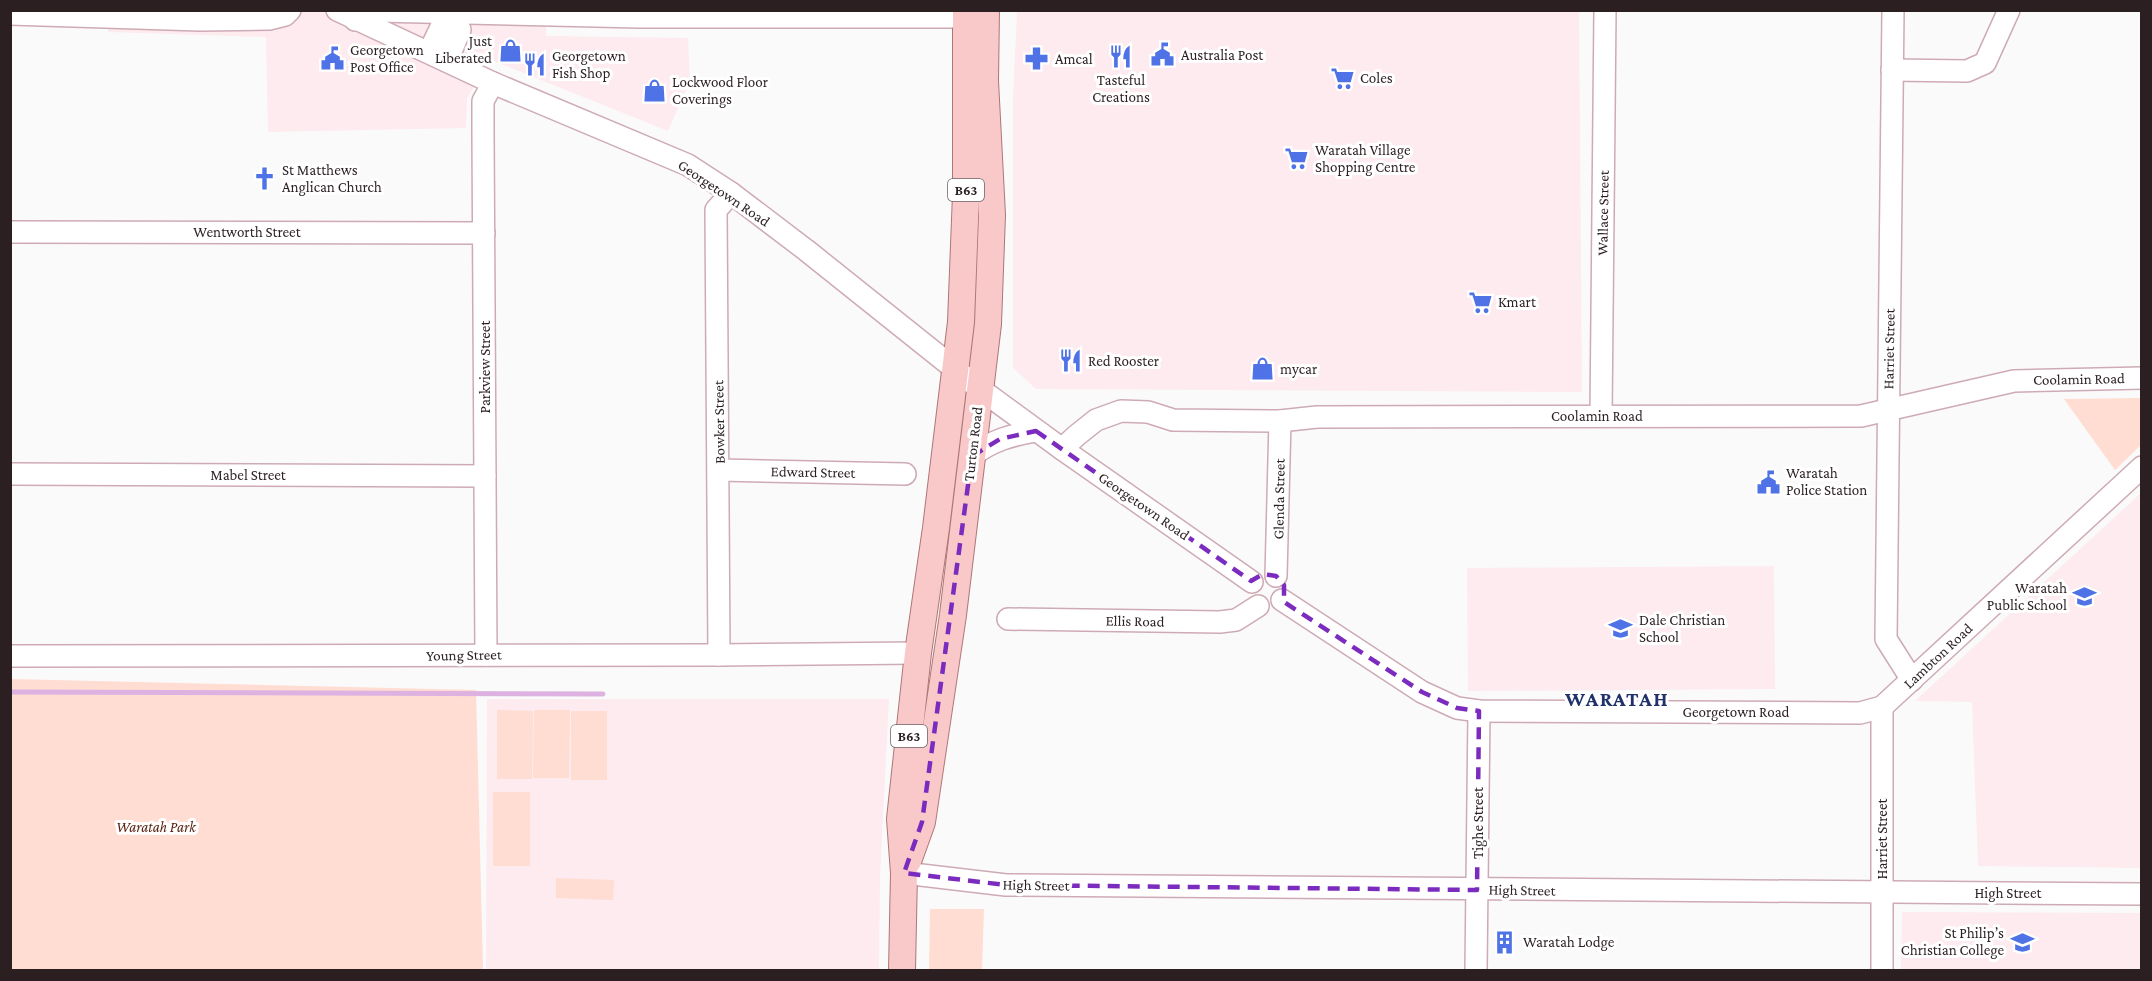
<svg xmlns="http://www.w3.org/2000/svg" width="2152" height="981" font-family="'Crimson Pro',serif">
  <rect width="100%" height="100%" fill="#fafafa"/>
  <g fill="#fdebef">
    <polygon points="109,11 546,11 546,36 688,38 690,81 668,131 491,60 467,98 466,128 268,132 266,37 108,32"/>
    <polygon points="1017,11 1579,11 1582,392 1036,389 1013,368 1013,100"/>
    <polygon points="2141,493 2141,868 1978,866 1972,702 1915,701"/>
    <polygon points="1774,566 1775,689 1468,691 1467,568"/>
    <polygon points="487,699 889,699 880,877 879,970 486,970"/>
    <polygon points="1902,912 2141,913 2141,970 1901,970"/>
  </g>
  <g fill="#ffddd2">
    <polygon points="2141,398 2141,445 2115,470 2064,399"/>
    <polygon points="11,679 476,690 483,970 11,970"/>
    <polygon points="497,710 533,711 532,779 497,779"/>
    <polygon points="534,710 570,710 569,778 533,778"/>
    <rect x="571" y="711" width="36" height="69"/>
    <rect x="493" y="792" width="37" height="74"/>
    <polygon points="556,878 614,880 613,900 556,898"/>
    <polygon points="930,909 984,909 982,970 929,970"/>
  </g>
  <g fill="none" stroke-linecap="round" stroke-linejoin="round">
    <polyline stroke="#ddb2e1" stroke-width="5" points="10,692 603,694"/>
    <defs>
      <g id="minor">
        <polyline points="337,10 493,83 688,165 731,193 806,250 980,389 1062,449 1252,582"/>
        <polyline points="1893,10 1886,639 1912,680"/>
        <polyline points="10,14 200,20 269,19 285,15 290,10"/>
        <polyline points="355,20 378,11 640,17 966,17"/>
        <polyline points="429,52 444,21 454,12"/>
        <polyline points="447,61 460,30 453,10"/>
        <polyline points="1892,70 1967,71 1985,63 2009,10"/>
        <polyline points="10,232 484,233"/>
        <polyline points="1601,416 1605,10"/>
        <polyline points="1062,449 1076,436 1096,420 1121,411 1148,412 1173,420 1280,421 1317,417 1861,416 2014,381 2142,378"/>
        <path d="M 972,456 C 992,440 1012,435 1036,431"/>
        <polyline points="720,470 905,474"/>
        <polyline points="10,474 485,476"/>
        <polyline points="1276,576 1280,421"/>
        <polyline points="1282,600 1422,692 1457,708 1479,711 1860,713 1882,707 2142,467"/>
        <polyline points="1008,619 1220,622 1236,620 1258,606"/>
        <polyline points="486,655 483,133 483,101 493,83"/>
        <polyline points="719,655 716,210 731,193"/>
        <polyline points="10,656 719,655 918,653"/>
        <polyline points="1882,707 1882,970"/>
        <polyline points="904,873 1006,885 2142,894"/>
        <polyline points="1476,970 1479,711"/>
      </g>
      <g id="major">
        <polyline points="908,861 922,822 929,775 953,615 988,324 992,215 985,81 986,10"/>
        <polyline points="902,970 904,873 900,819 918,653 936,528 961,322 966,194 966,10"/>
      </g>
    </defs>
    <use href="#minor" stroke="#ceabb4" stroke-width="24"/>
    <use href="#major" stroke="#ae7677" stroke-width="28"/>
    <use href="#minor" stroke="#fff" stroke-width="21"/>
    <use href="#major" stroke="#f9c9c9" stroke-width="26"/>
  </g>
  <path fill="none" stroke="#7b2cbf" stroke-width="4.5" stroke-dasharray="12 8" stroke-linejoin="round" d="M 1036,431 L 1251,581 L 1263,574 L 1276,576 L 1284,585 L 1284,602 L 1422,692 L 1457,708 L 1479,711 L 1477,890 L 1006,885 L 904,873 L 922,822 L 972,456 L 1000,439 Z"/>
  <defs>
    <symbol id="shop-bare" viewBox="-9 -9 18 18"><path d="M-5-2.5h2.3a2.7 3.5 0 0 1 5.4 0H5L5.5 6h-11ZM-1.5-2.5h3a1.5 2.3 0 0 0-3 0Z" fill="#4f72e6" stroke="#fff" stroke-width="2.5" paint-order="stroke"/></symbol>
    <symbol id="civic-bare" viewBox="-9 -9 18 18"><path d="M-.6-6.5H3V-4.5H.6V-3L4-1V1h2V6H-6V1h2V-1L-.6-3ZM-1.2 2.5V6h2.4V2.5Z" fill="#4f72e6" stroke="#fff" stroke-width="2.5" paint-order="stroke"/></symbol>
    <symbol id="restaurant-bare" viewBox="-9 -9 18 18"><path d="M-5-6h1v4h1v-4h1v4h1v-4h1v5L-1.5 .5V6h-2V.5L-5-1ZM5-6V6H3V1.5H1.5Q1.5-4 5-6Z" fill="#4f72e6" stroke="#fff" stroke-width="2.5" paint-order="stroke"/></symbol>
    <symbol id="pharmacy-bare" viewBox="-9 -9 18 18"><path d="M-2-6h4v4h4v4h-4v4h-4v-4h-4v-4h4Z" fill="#4f72e6" stroke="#fff" stroke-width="2.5" paint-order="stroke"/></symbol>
    <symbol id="supermarket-bare" viewBox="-9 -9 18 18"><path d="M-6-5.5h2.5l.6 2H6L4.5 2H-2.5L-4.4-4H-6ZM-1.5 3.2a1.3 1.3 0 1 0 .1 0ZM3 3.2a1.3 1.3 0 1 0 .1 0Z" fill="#4f72e6" stroke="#fff" stroke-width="2.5" paint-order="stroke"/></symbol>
    <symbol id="church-bare" viewBox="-9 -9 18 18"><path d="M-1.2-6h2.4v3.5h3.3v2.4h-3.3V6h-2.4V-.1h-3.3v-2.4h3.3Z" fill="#4f72e6" stroke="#fff" stroke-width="2.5" paint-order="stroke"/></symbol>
    <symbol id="school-bare" viewBox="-9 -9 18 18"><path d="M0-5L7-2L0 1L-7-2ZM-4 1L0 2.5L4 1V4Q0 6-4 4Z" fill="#4f72e6" stroke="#fff" stroke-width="2.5" paint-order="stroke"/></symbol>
    <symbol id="building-bare" viewBox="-9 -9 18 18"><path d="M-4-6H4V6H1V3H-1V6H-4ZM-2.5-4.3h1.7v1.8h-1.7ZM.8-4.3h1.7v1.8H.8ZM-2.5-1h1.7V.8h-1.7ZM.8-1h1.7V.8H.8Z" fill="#4f72e6" stroke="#fff" stroke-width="2.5" paint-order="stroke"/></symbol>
  </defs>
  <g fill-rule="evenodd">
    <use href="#shop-bare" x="494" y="34" width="33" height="33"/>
    <use href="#civic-bare" x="1146" y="38" width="33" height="33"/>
    <use href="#restaurant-bare" x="1104" y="40" width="33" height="33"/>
    <use href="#civic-bare" x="316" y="42" width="33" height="33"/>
    <use href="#pharmacy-bare" x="1020" y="42" width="33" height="33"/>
    <use href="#restaurant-bare" x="518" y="48" width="33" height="33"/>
    <use href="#supermarket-bare" x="1326" y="62" width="33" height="33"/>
    <use href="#shop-bare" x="638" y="74" width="33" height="33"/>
    <use href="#supermarket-bare" x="1280" y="142" width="33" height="33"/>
    <use href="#church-bare" x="248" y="162" width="33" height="33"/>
    <use href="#supermarket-bare" x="1464" y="286" width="33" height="33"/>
    <use href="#restaurant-bare" x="1054" y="344" width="33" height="33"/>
    <use href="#shop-bare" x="1246" y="352" width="33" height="33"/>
    <use href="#civic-bare" x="1752" y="466" width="33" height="33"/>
    <use href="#school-bare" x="2068" y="580" width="33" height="33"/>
    <use href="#school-bare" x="1604" y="612" width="33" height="33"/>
    <use href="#building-bare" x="1488" y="926" width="33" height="33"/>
    <use href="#school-bare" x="2006" y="926" width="33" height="33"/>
  </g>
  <g text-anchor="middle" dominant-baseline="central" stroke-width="6" stroke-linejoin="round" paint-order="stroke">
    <g fill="#fff" stroke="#6b6264" stroke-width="1.5">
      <rect x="948" y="179" width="36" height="22" rx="4.5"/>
      <rect x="891" y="725" width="36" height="22" rx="4.5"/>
    </g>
    <g font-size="14" font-weight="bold" fill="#2b1f22">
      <text x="966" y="190">B63</text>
      <text x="909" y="736">B63</text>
    </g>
    <g font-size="15" fill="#2b1f22" stroke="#fff" text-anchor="start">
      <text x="492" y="41" text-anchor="end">Just<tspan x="492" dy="17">Liberated</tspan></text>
      <text x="350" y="50">Georgetown<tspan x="350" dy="17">Post Office</tspan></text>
      <text x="1181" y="55">Australia Post</text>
      <text x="552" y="56">Georgetown<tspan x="552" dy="17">Fish Shop</tspan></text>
      <text x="1055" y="59">Amcal</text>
      <text x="1360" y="78">Coles</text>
      <text x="1121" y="80" text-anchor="middle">Tasteful<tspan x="1121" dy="17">Creations</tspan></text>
      <text x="672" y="82">Lockwood Floor<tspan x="672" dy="17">Coverings</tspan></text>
      <text x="1315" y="150">Waratah Village<tspan x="1315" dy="17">Shopping Centre</tspan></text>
      <text x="282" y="170">St Matthews<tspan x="282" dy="17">Anglican Church</tspan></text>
      <text x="1498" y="302">Kmart</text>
      <text x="1088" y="361">Red Rooster</text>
      <text x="1280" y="369">mycar</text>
      <text x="1786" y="473">Waratah<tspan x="1786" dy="17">Police Station</tspan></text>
      <text x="2067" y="588" text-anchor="end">Waratah<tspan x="2067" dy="17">Public School</tspan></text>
      <text x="1639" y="620">Dale Christian<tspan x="1639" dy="17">School</tspan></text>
      <text x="2004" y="933" text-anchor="end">St Philip’s<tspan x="2004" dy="17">Christian College</tspan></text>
      <text x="1523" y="942">Waratah Lodge</text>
    </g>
    <g font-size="15" fill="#2b1f22" stroke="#fff">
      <text transform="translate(724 193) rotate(34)">Georgetown Road</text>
      <text transform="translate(1603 213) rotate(-89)">Wallace Street</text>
      <text x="247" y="232">Wentworth Street</text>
      <text transform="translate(1889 349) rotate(-89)">Harriet Street</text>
      <text transform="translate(485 367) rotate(-90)">Parkview Street</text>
      <text transform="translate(2079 379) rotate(-1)">Coolamin Road</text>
      <text x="1597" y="416">Coolamin Road</text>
      <text transform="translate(719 422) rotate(-91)">Bowker Street</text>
      <text transform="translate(973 444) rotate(-83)">Turton Road</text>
      <text transform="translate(813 472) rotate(1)">Edward Street</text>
      <text x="248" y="475">Mabel Street</text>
      <text transform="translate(1279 499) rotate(-89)">Glenda Street</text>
      <text transform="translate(1144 506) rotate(35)">Georgetown Road</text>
      <text transform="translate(1135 621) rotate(1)">Ellis Road</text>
      <text transform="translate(464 655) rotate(-1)">Young Street</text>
      <text transform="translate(1938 656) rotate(-43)">Lambton Road</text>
      <text x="1736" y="712">Georgetown Road</text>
      <text transform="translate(1478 823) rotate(-90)">Tighe Street</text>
      <text transform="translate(1882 839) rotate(-90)">Harriet Street</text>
      <text transform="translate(1036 885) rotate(1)">High Street</text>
      <text transform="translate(1522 890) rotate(1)">High Street</text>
      <text x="2008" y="893">High Street</text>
    </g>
    <g font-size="15" font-style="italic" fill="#561f0c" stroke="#fff">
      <text x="156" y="827">Waratah Park</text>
    </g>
    <g font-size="21" font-weight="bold" letter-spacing="1.5" fill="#21326a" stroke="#fff">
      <text x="1617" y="699">WARATAH</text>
    </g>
  </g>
  <rect width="2152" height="981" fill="none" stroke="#2b1f22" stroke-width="24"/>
</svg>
